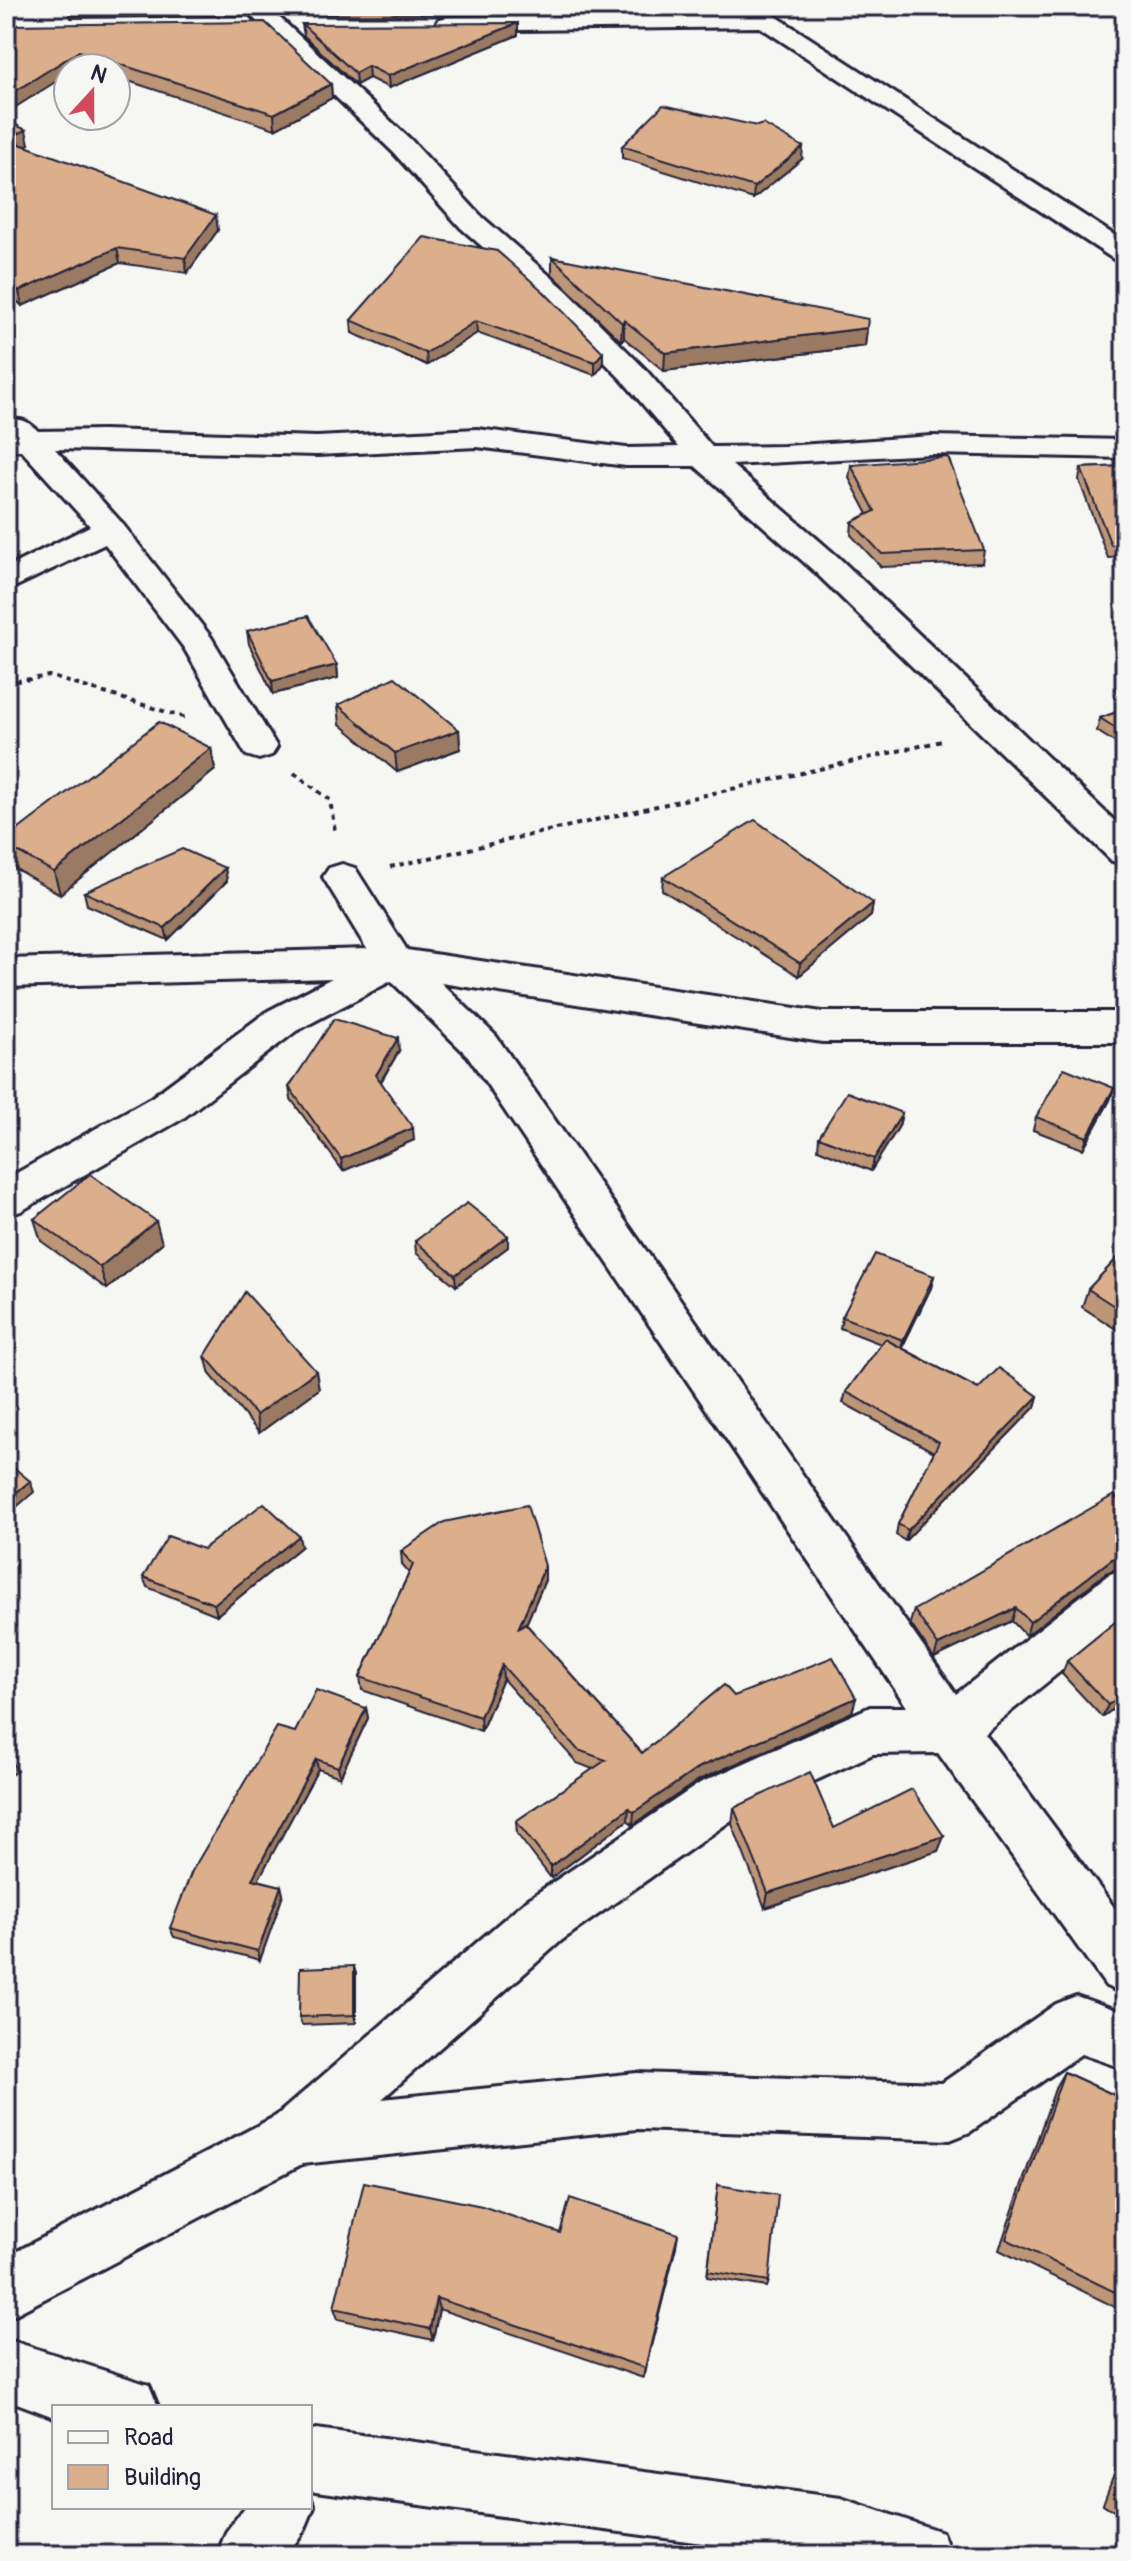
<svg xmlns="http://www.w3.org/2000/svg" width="1131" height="2561" font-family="Pangolin,sans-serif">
  <rect width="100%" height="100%" fill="#f6f6f2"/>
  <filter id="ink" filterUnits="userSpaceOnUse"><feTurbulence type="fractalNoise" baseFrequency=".0125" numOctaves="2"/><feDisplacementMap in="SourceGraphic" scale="16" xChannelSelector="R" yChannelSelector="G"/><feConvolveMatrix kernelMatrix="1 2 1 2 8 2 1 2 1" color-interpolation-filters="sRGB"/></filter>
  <g filter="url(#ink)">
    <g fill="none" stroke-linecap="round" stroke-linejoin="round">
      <defs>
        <g id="minor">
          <path d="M 241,6 L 267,6 L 411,140 L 481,216 L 566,290 L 645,369 L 712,447 L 784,446 L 932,436 L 1125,440 L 1125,458 L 932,454 L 732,465 L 838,557 L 1125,831 L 1125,865 L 1112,861 L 814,571 L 695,466 L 626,466 L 477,447 L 317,455 L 55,449 L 121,522 L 211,637 L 277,747 L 272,755 L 259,759 L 246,755 L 184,648 L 105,544 L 6,591 L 6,568 L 90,526 L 21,450 L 6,450 L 6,423 C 19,416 28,421 38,431 L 104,430 L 317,437 L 477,429 L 626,448 L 679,447 L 623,381 L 546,302 L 461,228 L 393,152 Z"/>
          <polygon points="765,13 774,15 1125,242 1125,262 1115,260 760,27 448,31 439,29 436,24 439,19 448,17"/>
          <polygon points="342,864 355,868 407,950 822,1012 1125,1012 1125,1042 822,1042 441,983 496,1036 956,1694 1108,1575 1125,1568 1125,1619 984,1733 1125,1922 1125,1994 1106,1986 938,1753 873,1754 736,1817 562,1940 382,2099 637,2073 942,2083 1056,2004 1076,1996 1125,2013 1125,2069 1081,2054 970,2132 950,2140 637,2129 302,2164 6,2319 6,2257 276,2116 524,1902 700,1783 870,1707 907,1707 468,1056 391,981 296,1031 182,1119 21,1211 6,1216 6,1179 152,1097 268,1011 332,978 6,987 6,959 367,949 323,877 329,868"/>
          <polygon points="6,2339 149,2385 158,2407 54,2407 54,2417 6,2399"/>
          <polygon points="316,2429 841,2498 942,2532 951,2555 791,2555 316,2491 310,2489 310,2431"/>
          <polygon points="310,2496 314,2507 305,2529 287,2555 217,2555 226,2532 245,2507 310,2507"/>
        </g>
      </defs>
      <use href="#minor" stroke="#22223b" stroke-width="6"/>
      <g stroke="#22223b" stroke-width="4" stroke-dasharray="5 5" stroke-linecap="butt">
        <polyline points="6,683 49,676 186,718"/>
        <polyline points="294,773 330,800 335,832"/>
        <polyline points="390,867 942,741"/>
      </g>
      <use href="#minor" fill="#f6f6f2" fill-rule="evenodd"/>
    </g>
    <g fill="#bd9678" stroke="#22223b" stroke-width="2">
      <polygon points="69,6 244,6 246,16 71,18"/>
      <polygon points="271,6 445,6 440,10 440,14 281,15"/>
      <polygon points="302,24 518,35 389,88 369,78 356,85 304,36"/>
      <polygon points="6,25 331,84 332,98 275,129 116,77 116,68 89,68 81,65 6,113"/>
      <polygon points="6,120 29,144 25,146 218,230 187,273 120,263 22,306 6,290"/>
      <polygon points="622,146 802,159 753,199 622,158"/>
      <polygon points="552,257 867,328 865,346 664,371 624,338 621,341 552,274"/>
      <polygon points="544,292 603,365 595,375 477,333 427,365 352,333 351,320"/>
      <polygon points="851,465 984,550 982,563 881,567 851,535 852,522 868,514 849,478"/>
      <polygon points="1125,466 1125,557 1108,558 1079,480 1081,468"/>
      <polygon points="247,631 337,665 338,678 273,694 249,644"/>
      <polygon points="338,705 459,730 460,749 397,772 340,724"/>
      <polygon points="1125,709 1125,749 1097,731 1100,718"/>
      <polygon points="211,748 215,770 60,894 7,864 6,860 6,839"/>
      <polygon points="225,868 227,881 168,940 87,905 84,892"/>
      <polygon points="663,877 873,903 871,916 799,976 662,890"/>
      <polygon points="399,1051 381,1082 414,1140 343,1171 291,1099 289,1087"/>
      <polygon points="1114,1088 1110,1100 1083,1149 1033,1130 1036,1117"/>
      <polygon points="902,1113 899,1126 871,1171 818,1149 819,1137"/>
      <polygon points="34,1219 162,1243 107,1289 41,1241"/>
      <polygon points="508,1236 508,1247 456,1286 416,1253 415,1241"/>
      <polygon points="1125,1250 1125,1335 1082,1307 1088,1289"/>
      <polygon points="934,1276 931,1288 902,1348 978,1389 1038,1396 1035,1407 905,1541 896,1535 898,1524 934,1452 843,1403 846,1392 881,1344 840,1328 842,1317"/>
      <polygon points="205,1356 319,1389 259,1433 210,1374"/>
      <polygon points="1125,1507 1125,1566 1106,1573 1026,1636 1012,1621 934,1658 910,1623 914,1610"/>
      <polygon points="301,1547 217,1615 147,1587 143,1577 203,1549"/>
      <polygon points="401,1551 545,1566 545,1580 526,1624 642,1753 734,1696 856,1698 852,1712 699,1780 633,1825 628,1820 551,1878 517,1834 516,1821 593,1769 577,1763 503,1679 481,1731 362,1690 360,1677 409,1573 402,1565"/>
      <polygon points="1125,1614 1125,1701 1102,1717 1062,1674 1067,1661"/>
      <polygon points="366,1708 368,1718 340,1777 318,1769 258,1880 281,1886 283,1895 260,1960 174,1937 170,1928 295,1732"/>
      <polygon points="734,1808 834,1828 944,1836 938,1851 765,1908 732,1824"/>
      <polygon points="356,1974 356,2023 302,2025 299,2017"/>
      <polygon points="1064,2072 1125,2100 1125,2312 999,2250 1056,2086"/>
      <polygon points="718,2185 769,2281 767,2287 707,2277"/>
      <polygon points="560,2233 676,2246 643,2378 439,2309 433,2340 338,2319 334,2308"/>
      <polygon points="1125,2445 1125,2518 1103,2504"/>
    </g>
    <g fill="#9a7a62" stroke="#22223b" stroke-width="2">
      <polygon points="518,23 518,35 389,88 388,76"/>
      <polygon points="79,51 81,65 77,68 68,68 68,74 6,113 6,97"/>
      <polygon points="368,66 369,78 356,85 355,73"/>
      <polygon points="331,84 332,98 275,129 274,114"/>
      <polygon points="26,130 29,144 9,154 6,139"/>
      <polygon points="803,147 802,159 753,199 754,187"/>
      <polygon points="216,215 218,230 187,273 185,258"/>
      <polygon points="117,248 120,263 22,306 19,291"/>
      <polygon points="624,320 624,338 621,341 622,323"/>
      <polygon points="476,321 477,333 427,365 426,353"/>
      <polygon points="867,328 865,346 664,371 665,353"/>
      <polygon points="603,352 603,365 595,375 595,362"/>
      <polygon points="337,665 338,678 273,694 272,681"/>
      <polygon points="459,730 460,749 397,772 395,753"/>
      <polygon points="211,748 215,770 60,894 54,872"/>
      <polygon points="225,868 227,881 168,940 165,928"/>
      <polygon points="873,903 871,916 799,976 800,963"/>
      <polygon points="398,1038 399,1051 377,1087 376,1075"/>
      <polygon points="1114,1088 1110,1100 1083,1149 1087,1137"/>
      <polygon points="902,1113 899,1126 871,1171 874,1159"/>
      <polygon points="413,1128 414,1140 343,1171 341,1159"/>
      <polygon points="156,1221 162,1243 107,1289 100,1267"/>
      <polygon points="508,1236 508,1247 456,1286 455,1275"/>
      <polygon points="934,1276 931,1288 900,1351 903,1340"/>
      <polygon points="316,1371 319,1389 259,1433 256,1415"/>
      <polygon points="1038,1396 1035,1407 905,1541 908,1530"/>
      <polygon points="30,1481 34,1492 6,1516 6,1501"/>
      <polygon points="299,1536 301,1547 217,1615 214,1604"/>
      <polygon points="1125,1554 1125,1566 1106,1573 1026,1636 1030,1622 1112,1559"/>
      <polygon points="545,1566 545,1580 518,1643 518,1629"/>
      <polygon points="1016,1608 1012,1621 934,1658 938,1645"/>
      <polygon points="502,1665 503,1679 481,1731 480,1717"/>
      <polygon points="1125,1692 1125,1701 1102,1717 1108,1705"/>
      <polygon points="856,1698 852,1712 699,1780 633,1825 634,1812 700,1767"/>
      <polygon points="366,1708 368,1718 340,1777 338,1767"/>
      <polygon points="316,1759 318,1769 254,1888 252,1879"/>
      <polygon points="12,1761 17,1771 6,1778 6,1765"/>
      <polygon points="629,1808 628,1820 551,1878 551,1866"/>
      <polygon points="944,1836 938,1851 765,1908 768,1893"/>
      <polygon points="281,1886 283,1895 260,1960 258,1951"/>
      <polygon points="354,1966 356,1974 356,2023 354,2015"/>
      <polygon points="678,2234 676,2246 643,2378 645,2368"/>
      <polygon points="436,2298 439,2309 433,2340 430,2329"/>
    </g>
    <g fill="#dcaf8c" stroke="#22223b" stroke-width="2">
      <polygon points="265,22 331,84 274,114 79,51 6,97 6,25"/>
      <polygon points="518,23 388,76 368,66 355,73 302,24"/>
      <polygon points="663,105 757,126 763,124 803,147 754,187 622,146"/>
      <polygon points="6,120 26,130 6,139"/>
      <polygon points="6,139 216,215 185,258 117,248 19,291 6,278"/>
      <polygon points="424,237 497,251 544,292 603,352 595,362 476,321 426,353 351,320"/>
      <polygon points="552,257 868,319 867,328 665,353 624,320 622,323"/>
      <polygon points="948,457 984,550 882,554 852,522 875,511 851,465"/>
      <polygon points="1125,466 1125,544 1111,545 1081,468"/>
      <polygon points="308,616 337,665 272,681 247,631"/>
      <polygon points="395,677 459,730 395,753 338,705"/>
      <polygon points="1125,709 1125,734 1100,718"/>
      <polygon points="159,722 211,748 54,872 6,845 6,839"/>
      <polygon points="755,820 873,903 800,963 663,877"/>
      <polygon points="182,849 225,868 165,928 84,892"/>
      <polygon points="334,1019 398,1038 376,1075 413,1128 341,1159 289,1087"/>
      <polygon points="1064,1068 1114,1088 1087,1137 1036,1117"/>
      <polygon points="847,1092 902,1113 874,1159 819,1137"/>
      <polygon points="90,1174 156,1221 100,1267 34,1219"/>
      <polygon points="467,1203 508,1236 455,1275 415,1241"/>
      <polygon points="1125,1250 1125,1313 1088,1289"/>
      <polygon points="875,1254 934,1276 903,1340 842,1317"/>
      <polygon points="245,1292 316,1371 256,1415 205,1356"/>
      <polygon points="885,1339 978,1389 999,1368 1038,1396 908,1530 898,1524 939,1442 846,1392"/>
      <polygon points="6,1461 30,1481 6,1501"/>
      <polygon points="1114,1495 1125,1507 1125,1554 1112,1559 1030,1622 1016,1608 938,1645 914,1610"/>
      <polygon points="264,1503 299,1536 214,1604 143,1577 168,1536 203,1549"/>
      <polygon points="527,1505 545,1566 518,1629 525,1623 642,1753 724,1685 734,1696 833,1657 856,1698 700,1767 634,1812 629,1808 551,1866 516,1821 606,1760 578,1750 502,1665 480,1717 360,1677 413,1565 401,1551 444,1522"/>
      <polygon points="1125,1614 1125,1692 1108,1705 1067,1661"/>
      <polygon points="316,1690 366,1708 338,1767 316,1759 252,1879 281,1886 258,1951 170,1928 192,1871 277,1727 295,1732"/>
      <polygon points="6,1752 12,1761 6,1765"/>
      <polygon points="810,1772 834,1828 912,1789 944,1836 768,1893 734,1808"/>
      <polygon points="354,1966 354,2015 299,2017 300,1968"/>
      <polygon points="1064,2072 1125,2100 1125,2297 1006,2239"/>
      <polygon points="364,2182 482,2206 560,2233 570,2198 678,2234 645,2368 436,2298 430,2329 334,2308"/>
      <polygon points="718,2185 778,2195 769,2281 708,2271"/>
      <polygon points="1125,2465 1125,2503 1113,2496"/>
    </g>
  </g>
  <rect width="1131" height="2561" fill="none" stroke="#f6f6f2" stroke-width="32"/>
  <rect x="16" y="16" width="1099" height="2529" fill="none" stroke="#22223b" stroke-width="3" filter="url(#ink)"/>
  <rect x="52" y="2405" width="260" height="104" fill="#f6f6f2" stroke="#a1a1a9" stroke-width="2"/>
  <rect x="68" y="2431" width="40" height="12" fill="#f6f6f2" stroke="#a1a1a9" stroke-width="2"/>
  <text x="124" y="2445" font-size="24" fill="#22223b">Road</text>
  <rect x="68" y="2465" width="40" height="24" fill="#dcaf8c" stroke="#a1a1a9" stroke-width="2"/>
  <text x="124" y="2485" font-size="24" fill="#22223b">Building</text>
  <g transform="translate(92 92) rotate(21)"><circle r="38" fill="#f6f6f2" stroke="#a1a1a9" stroke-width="2"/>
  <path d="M0-6L14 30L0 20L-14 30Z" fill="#d1495b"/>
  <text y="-12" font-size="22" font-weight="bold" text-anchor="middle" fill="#22223b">N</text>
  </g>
</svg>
